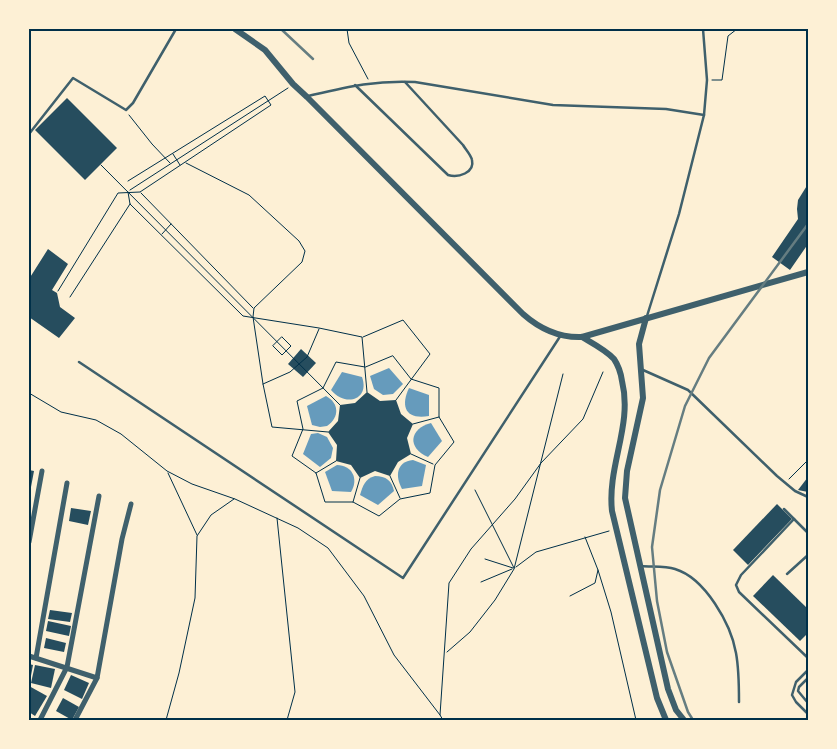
<svg xmlns="http://www.w3.org/2000/svg" width="837" height="749" font-family="Arial,sans-serif">
  <rect width="100%" height="100%" fill="#fdf0d5"/>
  <g fill="#669bbc">
    <polygon points="389,368 403,384 393,394 383,395 374,389 370,376"/>
    <path d="M 342,372 L 362,377 C 370,399 346,408 331,390 Z"/>
    <path d="M 409,388 L 429,395 L 429,416 C 406,420 400,407 409,388 Z"/>
    <path d="M 326,396 C 339,403 340,417 327,426 L 320,427 L 312,425 L 307,406 Z"/>
    <path d="M 431,423 L 442,441 L 428,457 C 407,448 409,429 431,423 Z"/>
    <polygon points="318,433 327,437 333,448 331,458 320,467 303,454 311,434"/>
    <path d="M 413,460 L 426,465 L 422,486 L 402,489 C 395,476 396,462 413,460 Z"/>
    <path d="M 337,465 C 352,465 359,479 351,492 L 332,491 L 325,472 Z"/>
    <path d="M 375,476 C 386,476 392,481 394,491 L 378,505 L 360,495 C 363,485 365,479 375,476 Z"/>
  </g>
  <g fill="#264d5e">
    <polygon points="67,98 117,148 85,180 35,130"/>
    <polygon points="808,184 808,244 790,270 772,257 798,219 797,209 798,200"/>
    <polygon points="48,249 68,264 52,290 57,293 60,307 75,318 59,338 29,317 29,279"/>
    <polygon points="301,349 316,363 303,377 288,364"/>
    <polygon points="367,392 380,401 396,400 401,414 413,424 407,438 411,454 398,462 390,476 375,471 360,478 351,465 336,461 337,445 328,432 338,421 340,405 355,403"/>
    <polygon points="29,470 34,471 31,487 29,487"/>
    <polygon points="808,477 808,492 798,490"/>
    <polygon points="777,504 792,519 748,565 733,550"/>
    <polygon points="71,508 91,511 88,525 69,521"/>
    <polygon points="773,575 808,609 808,633 800,641 753,596"/>
    <polygon points="50,610 72,613 70,622 48,619"/>
    <polygon points="48,621 71,626 69,636 46,631"/>
    <polygon points="46,638 66,643 64,652 44,648"/>
    <polygon points="29,664 33,665 30,681 29,681"/>
    <polygon points="35,665 55,669 51,688 31,683"/>
    <polygon points="71,675 89,683 82,699 64,690"/>
    <polygon points="29,686 47,696 35,716 29,712"/>
    <polygon points="63,698 79,707 72,720 56,711"/>
  </g>
  <g fill="none" stroke-linecap="round" stroke-linejoin="round">
    <g stroke="#003049" stroke-width="1">
      <polyline points="347,29 349,43 368,79"/>
      <polyline points="712,80 722,80 728,36 737,29"/>
      <polyline points="129,115 152,144 170,163"/>
      <polyline points="173,154 180,165"/>
      <polyline points="186,163 249,195 299,241 305,251 302,262 254,308 253,317 263,384 272,427 328,432"/>
      <polyline points="101,165 340,405"/>
      <polyline points="130,190 288,88"/>
      <polyline points="128,192 130,204 243,316 319,328 362,337 367,392"/>
      <polyline points="141,193 253,308"/>
      <polyline points="162,234 171,224"/>
      <polyline points="58,291 118,193 140,192 271,105 265,96 128,181"/>
      <polyline points="70,297 130,204"/>
      <polygon points="282,337 291,346 282,355 273,346"/>
      <polyline points="363,337 403,320 430,354 396,400"/>
      <polygon points="393,356 411,379 439,388 439,417 454,442 435,465 430,493 400,499 379,516 353,502 325,502 316,473 292,456 303,429 297,401 323,388 336,362 365,367"/>
      <polyline points="263,384 290,372 307,357 319,329"/>
      <polyline points="29,393 61,412 96,420 121,434 167,471 192,484 235,499 298,528 328,548 364,596 394,655 440,715"/>
      <polyline points="413,424 439,417"/>
      <polyline points="411,454 433,464"/>
      <polyline points="168,473 197,535"/>
      <polyline points="316,473 336,461"/>
      <polyline points="390,476 400,498"/>
      <polyline points="789,479 808,460"/>
      <polyline points="475,490 514,568"/>
      <polyline points="353,502 360,478"/>
      <polyline points="277,518 295,692 287,720"/>
      <polyline points="485,559 513,568"/>
      <polyline points="516,567 536,552 609,531"/>
      <polyline points="598,570 611,612 636,720"/>
      <polyline points="481,582 512,569"/>
      <polyline points="570,596 595,583 598,570 585,537"/>
      <polyline points="447,652 470,632 495,600 514,569 563,374"/>
      <polyline points="166,720 179,673 195,598 197,536 211,515 234,499"/>
      <polyline points="443,720 440,715 449,583 471,549 515,499 541,463 583,419 603,372"/>
    </g>
    <g stroke="#3f606c" stroke-width="2.5">
      <path d="M 355,85 L 448,175 C 458,178 475,173 472,160 C 471,155 466,150 463,145 L 405,82"/>
      <path d="M 308,96 C 347,87 375,80 415,82 L 553,105 L 666,109 L 704,115"/>
      <polyline points="29,134 73,78 126,110 133,103 176,29"/>
      <polyline points="647,316 679,214 704,115 707,80 703,29"/>
      <polyline points="79,362 403,578 561,335"/>
      <polyline points="643,370 688,390 777,476 795,491 808,497"/>
      <polyline points="784,509 808,533"/>
      <polyline points="794,519 741,575 736,585 739,592 808,658"/>
      <path d="M 641,566 C 652,567 665,566 675,569 C 705,578 731,624 736,653 C 739,669 739,686 739,702"/>
      <polyline points="787,574 808,555"/>
      <polyline points="808,670 796,682 792,695 796,702 808,714"/>
      <polyline points="808,678 799,687 798,691 808,703"/>
    </g>
    <g stroke="#3f606c" stroke-width="5">
      <polyline points="29,542 42,471"/>
      <polyline points="29,656 97,678"/>
      <polyline points="36,658 67,483"/>
      <polyline points="40,720 67,667 99,496"/>
      <polyline points="75,720 97,678 122,539 131,504"/>
    </g>
    <g stroke="#3f606c" stroke-width="6">
      <path d="M 235,29 L 265,50 L 293,84 L 307,97 L 523,314 C 540,329 559,338 582,337 L 808,272"/>
      <polyline points="646,318 639,344 643,398 627,471 625,498 668,689 676,710 684,720"/>
      <path d="M 582,337 C 592,343 606,350 614,359 C 618,365 621,374 622,381 C 633,425 607,466 612,511 L 657,698 L 666,720"/>
    </g>
    <g stroke="#657d81" stroke-width="2.5">
      <polyline points="281,29 313,59"/>
      <polyline points="693,720 688,712 667,652 657,601 652,547 660,490 685,406 709,358 808,224"/>
    </g>
  </g>
  <rect width="837" height="749" fill="none" stroke="#fdf0d5" stroke-width="60"/>
  <rect x="30" y="30" width="777" height="689" fill="none" stroke="#003049" stroke-width="2"/>
</svg>
